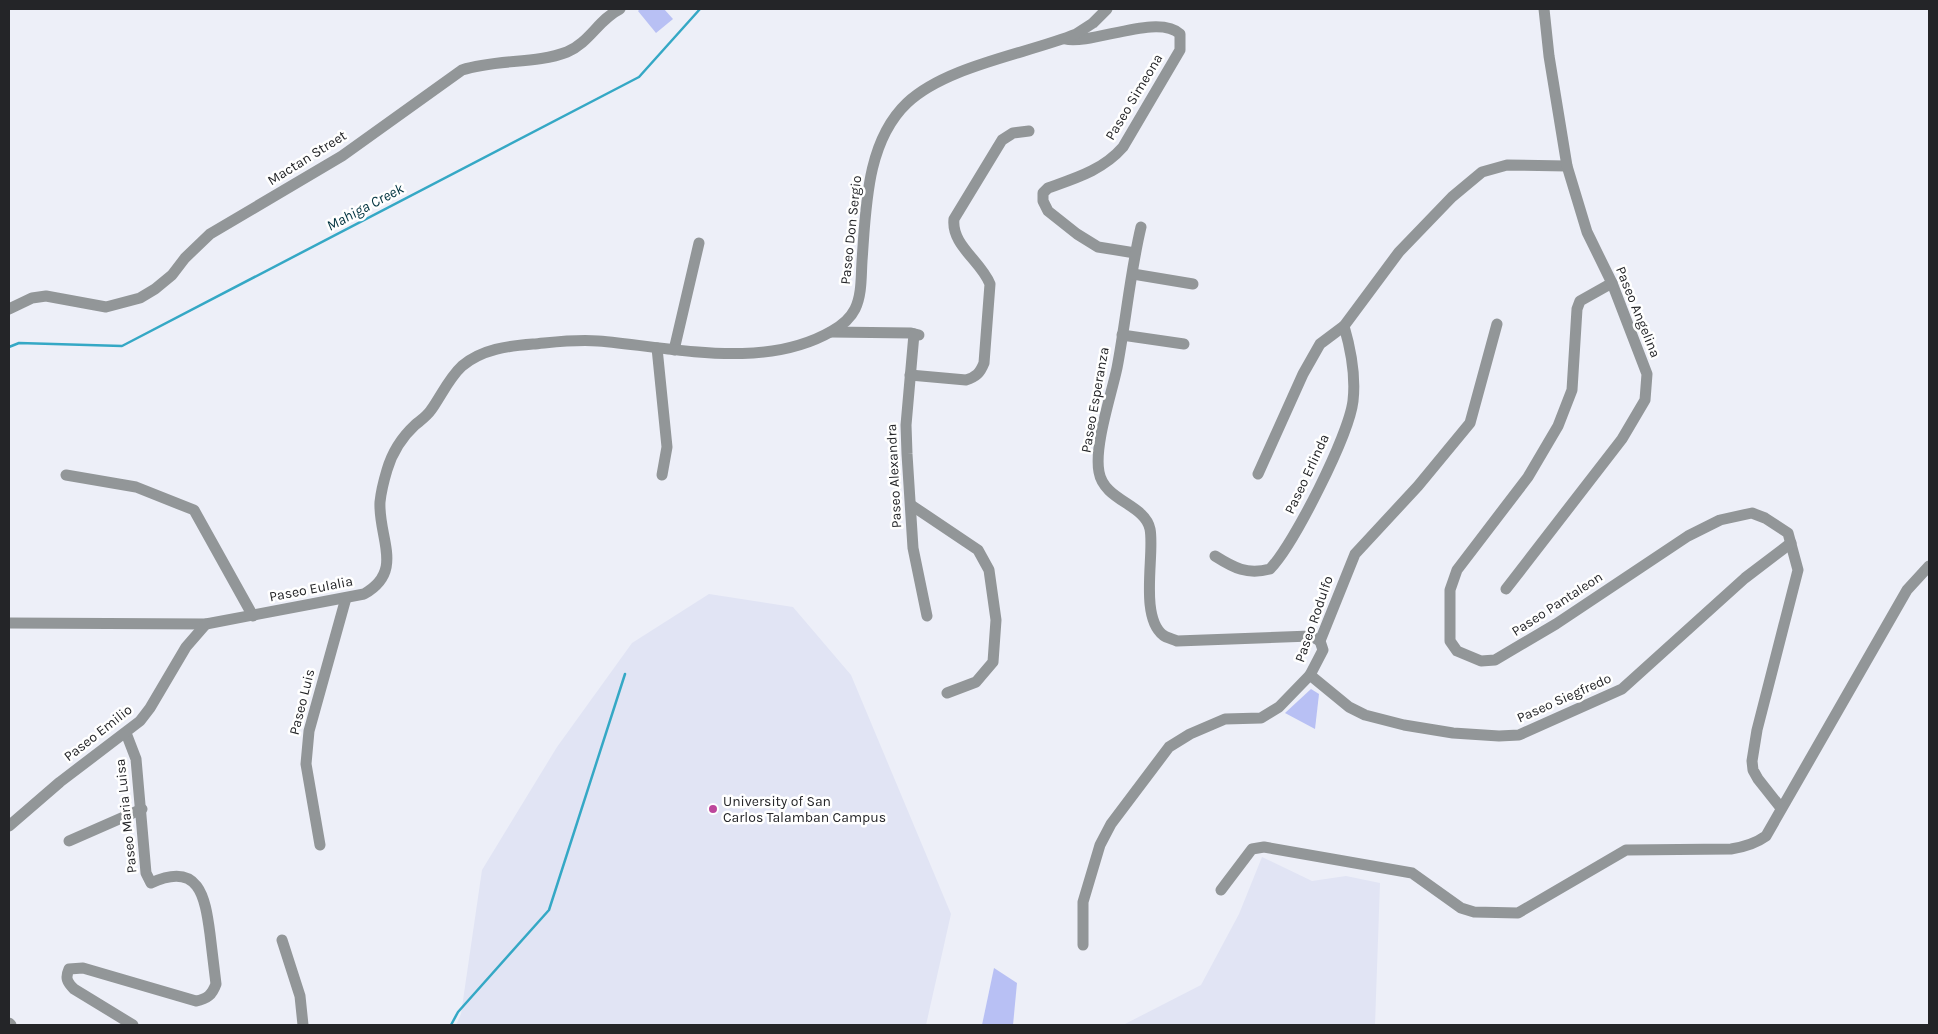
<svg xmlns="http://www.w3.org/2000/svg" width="1938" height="1034" font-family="Karla,sans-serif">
  <rect width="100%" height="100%" fill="#edeff8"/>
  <g fill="#e1e4f4">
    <polygon points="709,594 793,607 851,675 951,914 926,1025 456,1025 461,1014 482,870 557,747 632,643"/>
    <polygon points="1262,857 1312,881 1346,876 1380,883 1375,1025 1123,1025 1201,985 1239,914"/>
  </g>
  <g fill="#b8c0f4">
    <polygon points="640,9 664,9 673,19 656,33 638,11"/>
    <polygon points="1311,689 1319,694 1315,729 1285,713"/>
    <polygon points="994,968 1017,983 1013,1025 982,1025"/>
  </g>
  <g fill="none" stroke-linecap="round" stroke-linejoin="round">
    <g stroke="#35a8c5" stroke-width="2.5">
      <polyline points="9,347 19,343 122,346 639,77 700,9"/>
      <polyline points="451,1025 458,1012 549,910 625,674"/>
    </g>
    <g stroke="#929698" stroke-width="11">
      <path d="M 1065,39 C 1092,45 1158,13 1180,34 L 1180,50 L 1123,147 C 1103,170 1076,178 1048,188 L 1043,193 L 1043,201 L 1048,211 L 1077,234 L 1098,247 L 1135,253"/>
      <path d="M 1141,227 C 1130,273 1126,321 1117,368 C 1111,396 1094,446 1099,472 C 1104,501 1145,504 1150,529 C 1155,553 1139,616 1163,635 C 1167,638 1173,639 1177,641 L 1311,636 L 1320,641"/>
      <polyline points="1133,274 1193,284"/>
      <polyline points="1612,283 1580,301 1577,309 1572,390 1558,426 1528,477 1457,570 1450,590 1450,641 1457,651 1481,661 1495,660 1556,624 1688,536 1720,520 1752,513 1765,518 1788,533 1798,570 1757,730 1752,761 1753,770 1758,779 1781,808"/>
      <path d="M 9,309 L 32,298 L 46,296 L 106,307 L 140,298 L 155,289 L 172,275 L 185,258 L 210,234 L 342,156 L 462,70 C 496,59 536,64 567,52 C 589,43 599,19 620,9"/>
      <polyline points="831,332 911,333 919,335"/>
      <polyline points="914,334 906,425 907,454 913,548 927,616"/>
      <polyline points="1122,335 1184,344"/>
      <polyline points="657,348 667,447 662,475"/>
      <polyline points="674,350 699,243"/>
      <path d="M 910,375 L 966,380 C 976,377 980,373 984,363 L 990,284 C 981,261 951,245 954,219 L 1002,140 L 1013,133 L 1029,131"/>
      <polyline points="1258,474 1303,374 1320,344 1344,326 1399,252 1452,197 1482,172 1507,165 1567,166"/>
      <polyline points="66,475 136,487 194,510 253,616"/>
      <polyline points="911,505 978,550 989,570 996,620 993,662 976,682 947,693"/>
      <path d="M 1215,556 C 1234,568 1247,575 1270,569 C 1294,544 1349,435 1353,401 C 1356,375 1351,350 1344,326"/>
      <polyline points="1506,589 1622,439 1645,400 1647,374 1612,283 1587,232 1567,166 1549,56 1544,9"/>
      <path d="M 9,623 L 206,624 L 364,594 C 405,571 378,538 380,502 C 381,492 384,480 387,470 C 392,453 402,437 415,425 C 421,420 427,416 431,410 C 441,396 449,378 462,366 C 482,349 508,346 533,344 C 555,342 577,339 598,341 C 673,347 763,371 832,331 C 841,326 850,319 855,309 C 862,295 861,276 862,261 C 866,208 866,142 907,103 C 946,66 1026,54 1076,34 L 1093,23 L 1107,9"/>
      <polyline points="1310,675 1349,707 1365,715 1404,725 1453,733 1499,736 1519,735 1622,689 1745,578 1791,543"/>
      <path d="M 126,733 L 136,759 L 146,873 L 151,883 C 199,861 205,896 210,934 C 212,950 214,967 216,984 C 212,995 207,999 196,1001 L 83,968 L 69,969 C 65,978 67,982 74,989 L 133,1025"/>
      <polyline points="9,826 60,782 140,721 150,708 186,647 206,624"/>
      <polyline points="69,841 142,809"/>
      <polyline points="320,845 306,764 309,731 346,598"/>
      <path d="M 1221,890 L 1252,849 L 1264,847 L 1412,873 L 1461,908 L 1474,912 L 1518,913 L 1626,850 L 1731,849 C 1744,847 1755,844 1766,836 L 1907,590 L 1929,566"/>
      <polyline points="282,940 300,996 303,1025"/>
      <polyline points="1083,945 1083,902 1100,845 1111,824 1169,747 1190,734 1225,719 1261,718 1279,707 1310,675 1323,650 1320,641 1355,554 1418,486 1470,423 1497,324"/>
      <polyline points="9,1023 11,1025"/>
    </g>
  </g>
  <circle fill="#bd469b" stroke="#fff" stroke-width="2" cx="713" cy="809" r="5"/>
  <g text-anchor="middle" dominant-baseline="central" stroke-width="5" stroke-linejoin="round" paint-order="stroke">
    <g font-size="14" fill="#242528" stroke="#fff">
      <text transform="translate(1134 97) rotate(-59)">Paseo Simeona</text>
      <text transform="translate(307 158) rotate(-32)">Mactan Street</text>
      <text transform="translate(851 230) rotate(-84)">Paseo Don Sergio</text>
      <text transform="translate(1638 312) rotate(68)">Paseo Angelina</text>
      <text transform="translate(1095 400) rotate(-80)">Paseo Esperanza</text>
      <text transform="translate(1307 474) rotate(-65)">Paseo Erlinda</text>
      <text transform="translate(894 476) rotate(-93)">Paseo Alexandra</text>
      <text transform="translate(311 589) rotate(-11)">Paseo Eulalia</text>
      <text transform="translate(1557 604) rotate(-33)">Paseo Pantaleon</text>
      <text transform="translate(1314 619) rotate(-71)">Paseo Rodulfo</text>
      <text transform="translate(1564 698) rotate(-24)">Paseo Siegfredo</text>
      <text transform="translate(302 702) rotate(-76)">Paseo Luis</text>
      <text transform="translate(98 733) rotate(-38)">Paseo Emilio</text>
      <text transform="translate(126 816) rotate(-96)">Paseo Maria Luisa</text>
    </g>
    <g font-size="14" fill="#242528" stroke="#fff" text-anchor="start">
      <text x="723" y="801">University of San<tspan x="723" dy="16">Carlos Talamban Campus</tspan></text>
    </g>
    <g font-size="15" font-style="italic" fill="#00333f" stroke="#fff">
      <text transform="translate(365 207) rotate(-28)">Mahiga Creek</text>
    </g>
  </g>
  <rect width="1938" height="1034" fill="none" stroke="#242528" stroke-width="20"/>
</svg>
